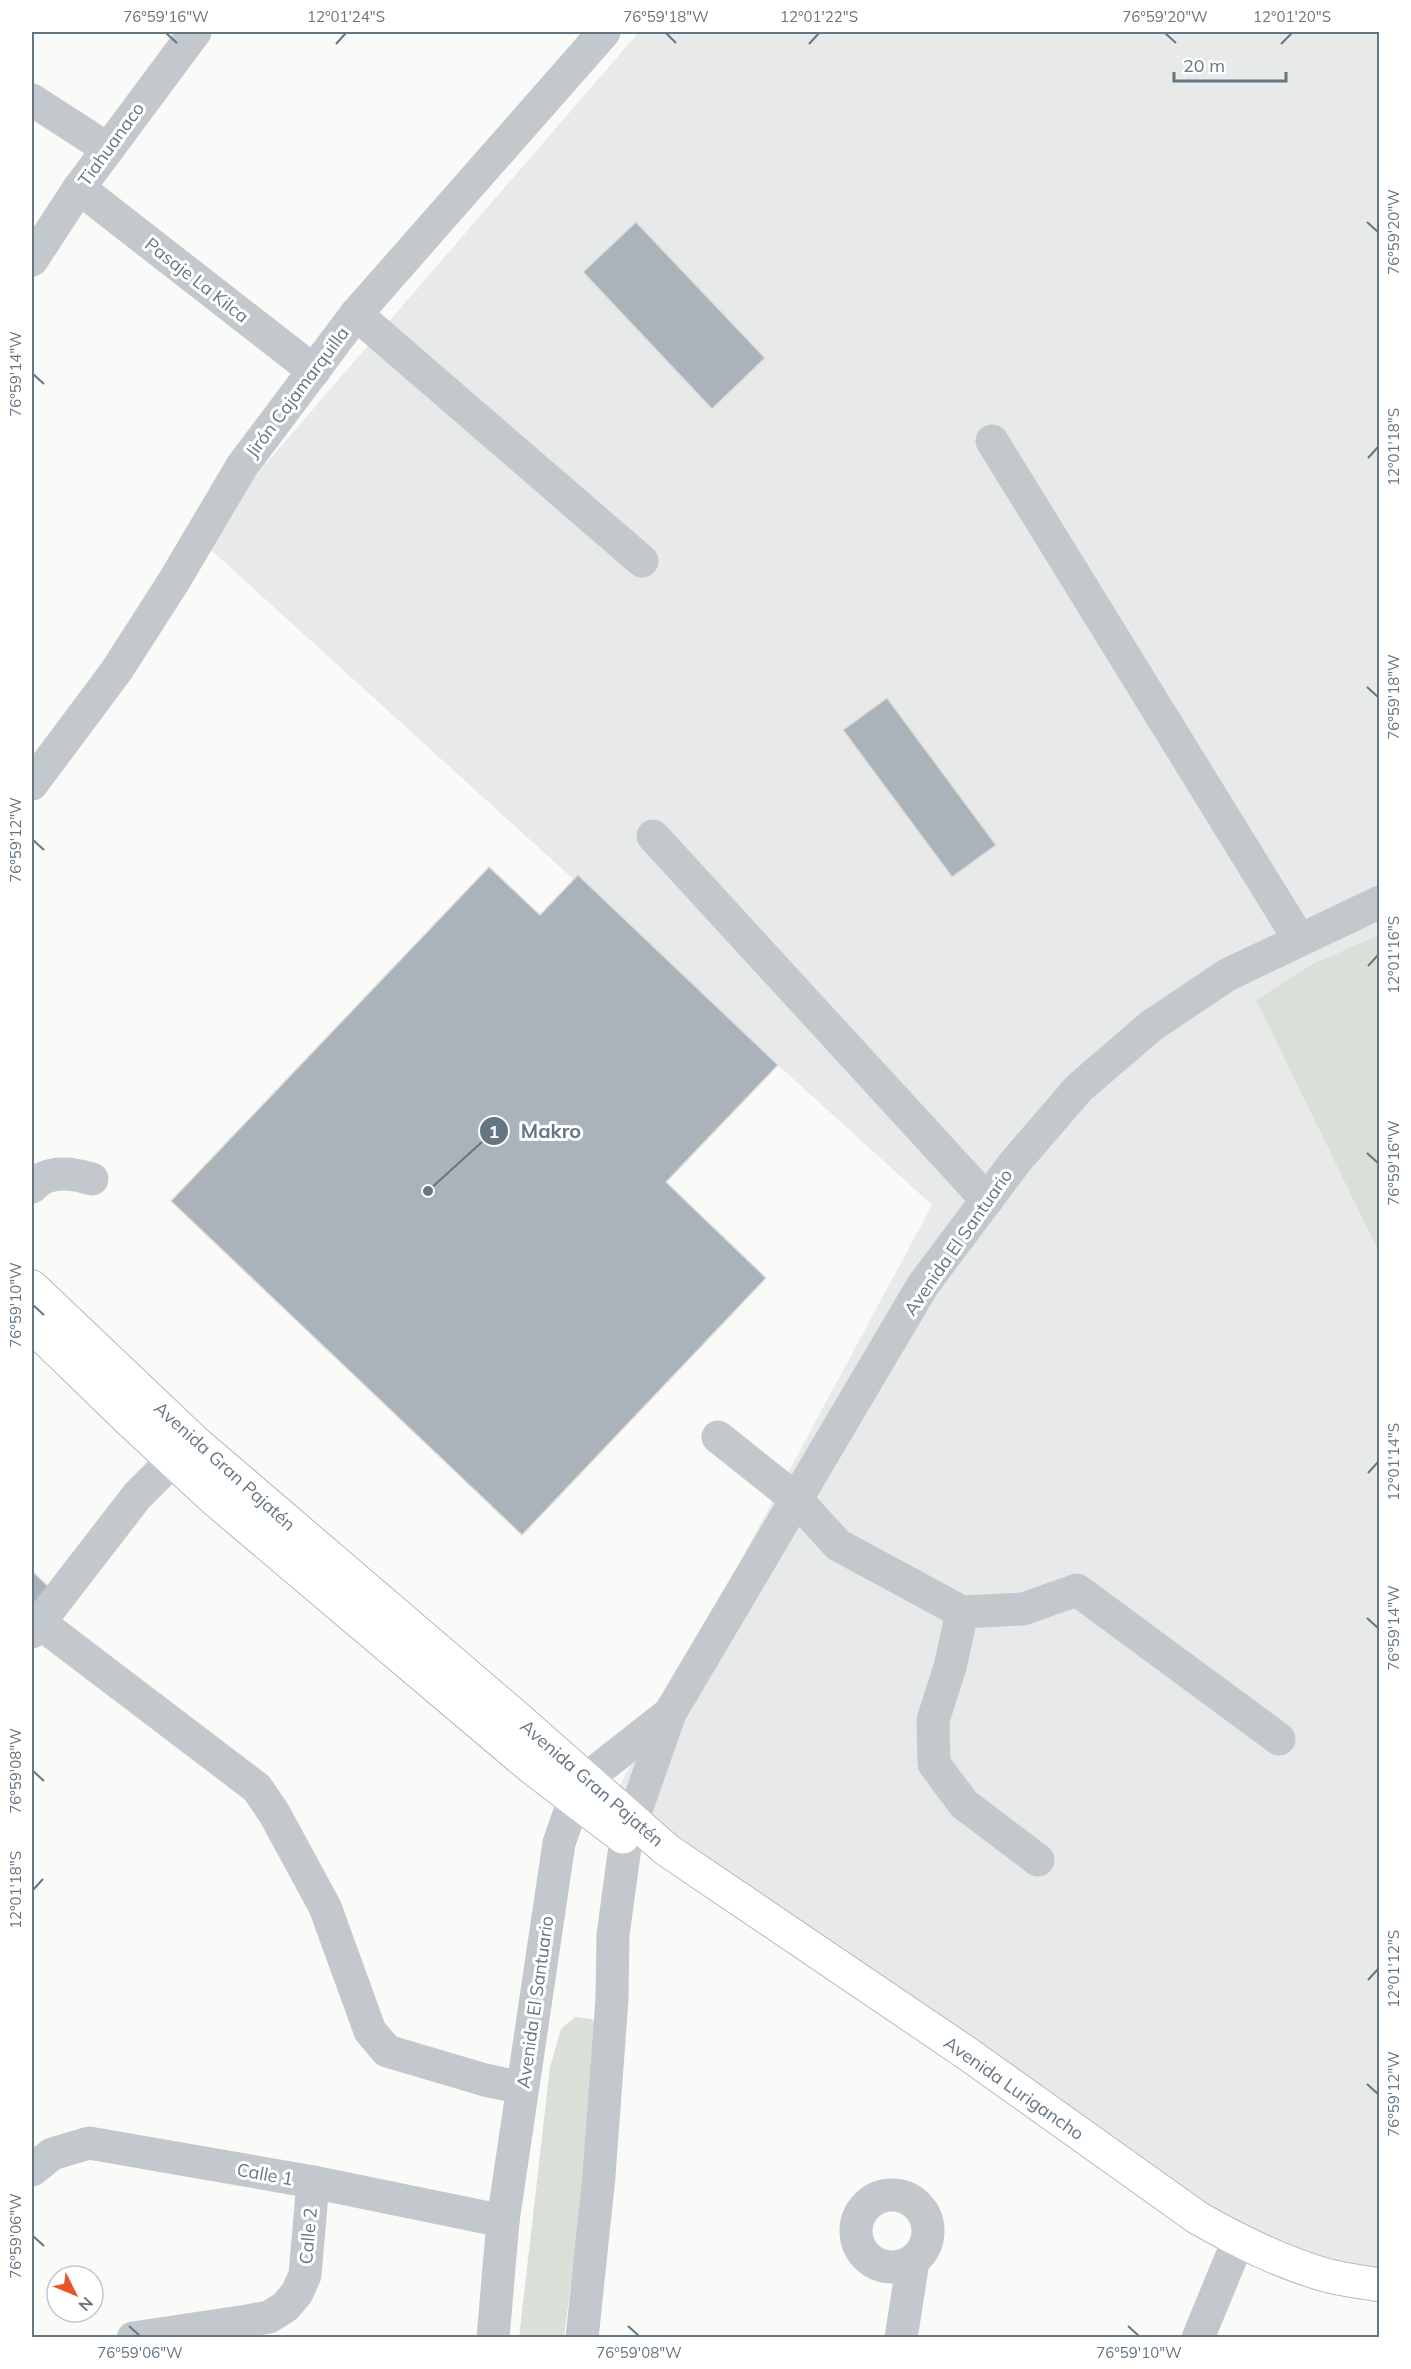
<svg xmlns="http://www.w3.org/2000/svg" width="1411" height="2369" font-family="Mulish,sans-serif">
  <rect width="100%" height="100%" fill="#fafaf8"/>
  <polygon fill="#e8e9e9" points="639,32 1379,32 1379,2273 1226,2246 613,1798 932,1205 200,540"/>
  <g fill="#dadfd7">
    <polygon points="1379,935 1379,1252 1256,1000 1313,964"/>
    <polygon points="575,2017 592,2019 603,2037 564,2337 519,2338 550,2067 561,2029"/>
  </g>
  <g fill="#aab3b9" stroke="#dcdcda" stroke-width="1.5">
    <polygon points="636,222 765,358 712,409 583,272"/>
    <polygon points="887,698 996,845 952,877 843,730"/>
    <polygon points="489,867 540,915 578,875 778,1065 666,1182 766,1278 522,1535 171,1201"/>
    <polygon points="32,1571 56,1594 32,1621"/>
  </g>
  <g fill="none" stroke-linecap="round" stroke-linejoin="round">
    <defs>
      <g id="major">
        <path d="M 32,1287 L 194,1441 L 515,1716 L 667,1850 L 965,2052 L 1198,2218 C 1240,2242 1282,2263 1329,2276 C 1345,2280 1363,2282 1380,2285"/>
        <polyline points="32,1326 130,1421 214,1499 531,1767 623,1837"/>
      </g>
    </defs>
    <use href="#major" stroke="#b5babe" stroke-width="35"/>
    <g stroke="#c3c8cc" stroke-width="33">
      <polyline points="32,100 108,149"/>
      <polyline points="79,188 314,371"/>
      <polyline points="32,260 79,188 195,32"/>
      <polyline points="356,314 642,561"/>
      <polyline points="992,441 1299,939"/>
      <polyline points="32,784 117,670 174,581 242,466 356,314 604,32"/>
      <polyline points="653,836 987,1200"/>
      <path d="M 32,1187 C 47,1169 72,1173 92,1179"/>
      <polyline points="718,1437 797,1500 838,1545 962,1612 1023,1609 1077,1590 1279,1739"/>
      <polyline points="962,1612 950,1667 933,1720 934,1764 964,1804 1038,1860"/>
      <polyline points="40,1623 257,1788 274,1813 325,1907 370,2031 387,2051 485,2080 522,2088"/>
      <polyline points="32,1632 137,1496 172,1461"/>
      <polyline points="32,2170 52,2154 89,2143 313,2182 503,2221"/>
      <circle cx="892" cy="2231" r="36"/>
      <polyline points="133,2338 247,2321 269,2317 285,2307 297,2293 305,2275 313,2182"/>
      <polyline points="493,2338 503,2221 559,1843 574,1800 586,1779 670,1713"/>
      <polyline points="582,2338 599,2176 612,1999 613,1935 626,1839 670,1713 923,1285 1016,1161 1079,1088 1151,1026 1227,975 1380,902"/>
      <polyline points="901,2338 913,2261"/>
      <polyline points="1198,2338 1238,2241"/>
    </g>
    <use href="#major" stroke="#fff" stroke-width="33"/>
  </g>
  <path fill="none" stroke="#657683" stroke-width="2" d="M 166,33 L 177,43M 666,33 L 676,43M 1165,33 L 1176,43M 336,44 L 346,33M 809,44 L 819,33M 1281,44 L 1292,33M 1367,222 L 1378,232M 33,374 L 44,384M 1368,458 L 1378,447M 1367,687 L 1378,697M 33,840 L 44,850M 1368,966 L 1378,955M 1367,1153 L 1378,1163M 33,1305 L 44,1315M 1368,1473 L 1378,1462M 1367,1618 L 1378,1628M 33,1771 L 44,1781M 33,1890 L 43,1879M 1368,1980 L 1378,1969M 1367,2084 L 1378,2094M 33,2236 L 44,2246M 129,2326 L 140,2336M 628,2326 L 639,2336M 1128,2326 L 1139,2336"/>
  <g text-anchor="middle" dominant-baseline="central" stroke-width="6" stroke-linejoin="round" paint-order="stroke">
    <g font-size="18" fill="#657683" stroke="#fff">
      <text transform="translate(111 144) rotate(-54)">Tiahuanaco</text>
      <text transform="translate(197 280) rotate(38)">Pasaje La Kilca</text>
      <text transform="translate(297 392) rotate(-53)">Jirón Cajamarquilla</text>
      <text transform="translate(958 1242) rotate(-55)">Avenida El Santuario</text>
      <text transform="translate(225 1466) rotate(42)">Avenida Gran Pajatén</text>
      <text transform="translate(592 1783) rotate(41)">Avenida Gran Pajatén</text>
      <text transform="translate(535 2002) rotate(-82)">Avenida El Santuario</text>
      <text transform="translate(1014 2088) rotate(35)">Avenida Lurigancho</text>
      <text transform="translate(265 2174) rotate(10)">Calle 1</text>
      <text transform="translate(308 2236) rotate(-85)">Calle 2</text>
    </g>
  </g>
  <path fill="none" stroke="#657683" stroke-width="2" d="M428 1191L494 1131"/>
  <g fill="#657683" stroke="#fff" stroke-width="2">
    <circle cx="428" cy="1191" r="6"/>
    <circle cx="494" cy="1131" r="15"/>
  </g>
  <g font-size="18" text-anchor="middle" font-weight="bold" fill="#fff">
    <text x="494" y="1138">1</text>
  </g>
  <g font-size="20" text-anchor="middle" font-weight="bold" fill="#657683" stroke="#fff" stroke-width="6" stroke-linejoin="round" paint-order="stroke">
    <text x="551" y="1138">Makro</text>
  </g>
  <rect width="1411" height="2369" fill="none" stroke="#ffffff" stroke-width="66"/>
  <g transform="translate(75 2294) rotate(133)"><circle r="28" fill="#ffffff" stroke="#c1c8cd" stroke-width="1.5"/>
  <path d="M0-4.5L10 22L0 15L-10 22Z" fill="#e4572e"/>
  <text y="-9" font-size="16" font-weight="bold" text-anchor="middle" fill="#657683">N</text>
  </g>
  <path d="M1174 72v9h112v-9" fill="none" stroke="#657683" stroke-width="3"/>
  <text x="1183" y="72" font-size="18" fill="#657683" stroke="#ffffff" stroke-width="4.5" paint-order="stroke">20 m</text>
  <rect x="33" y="33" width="1345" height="2303" fill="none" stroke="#657683" stroke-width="2"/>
  <g font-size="15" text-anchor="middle" fill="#657683">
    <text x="166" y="22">76°59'16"W</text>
    <text x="346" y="22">12°01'24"S</text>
    <text x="666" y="22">76°59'18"W</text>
    <text x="819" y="22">12°01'22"S</text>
    <text x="1165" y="22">76°59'20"W</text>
    <text x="1292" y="22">12°01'20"S</text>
    <text transform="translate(1394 232) rotate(-90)" y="5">76°59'20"W</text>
    <text transform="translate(16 374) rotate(-90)" y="5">76°59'14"W</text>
    <text transform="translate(1394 447) rotate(-90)" y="5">12°01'18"S</text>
    <text transform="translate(1394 697) rotate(-90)" y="5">76°59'18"W</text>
    <text transform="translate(16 840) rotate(-90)" y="5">76°59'12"W</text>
    <text transform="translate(1394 955) rotate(-90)" y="5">12°01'16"S</text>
    <text transform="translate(1394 1163) rotate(-90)" y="5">76°59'16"W</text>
    <text transform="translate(16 1305) rotate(-90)" y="5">76°59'10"W</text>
    <text transform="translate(1394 1462) rotate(-90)" y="5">12°01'14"S</text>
    <text transform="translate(1394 1628) rotate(-90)" y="5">76°59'14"W</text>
    <text transform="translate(16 1771) rotate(-90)" y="5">76°59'08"W</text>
    <text transform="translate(16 1890) rotate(-90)" y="5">12°01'18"S</text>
    <text transform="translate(1394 1969) rotate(-90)" y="5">12°01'12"S</text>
    <text transform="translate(1394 2094) rotate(-90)" y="5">76°59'12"W</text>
    <text transform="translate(16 2236) rotate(-90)" y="5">76°59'06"W</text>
    <text x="140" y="2358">76°59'06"W</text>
    <text x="639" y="2358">76°59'08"W</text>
    <text x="1139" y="2358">76°59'10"W</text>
  </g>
</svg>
